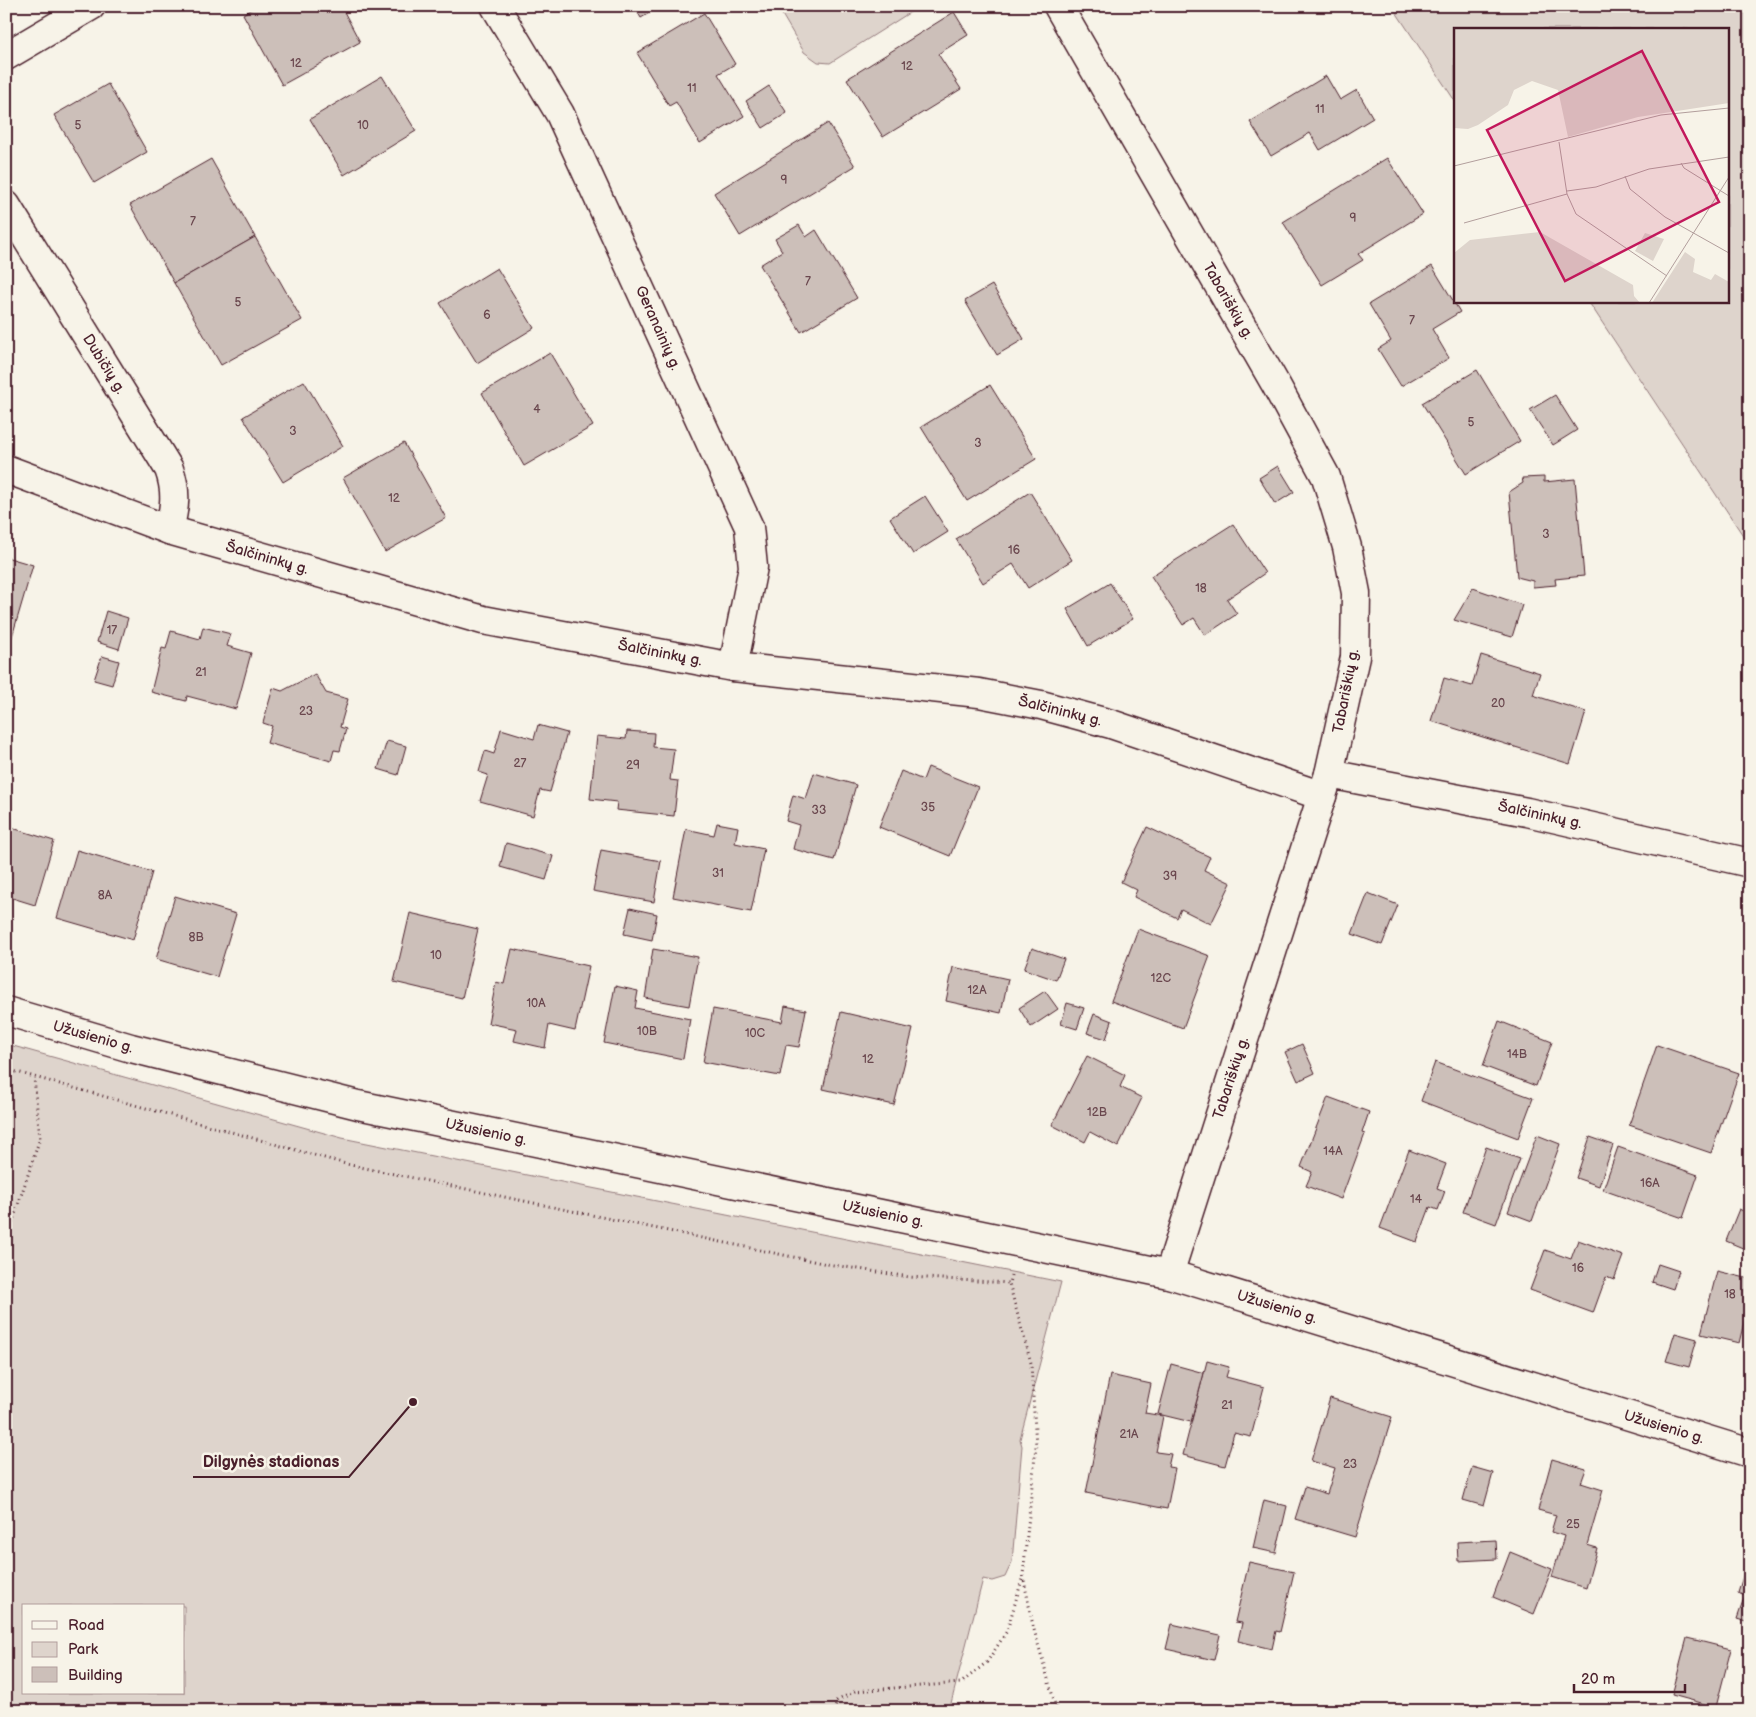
<svg xmlns="http://www.w3.org/2000/svg" width="1756" height="1717" font-family="'Balsamiq Sans',sans-serif">
  <rect width="100%" height="100%" fill="#f7f3e8"/>
  <filter id="ink" filterUnits="userSpaceOnUse"><feTurbulence type="fractalNoise" baseFrequency=".02" numOctaves="2"/><feDisplacementMap in="SourceGraphic" scale="10" xChannelSelector="R" yChannelSelector="G"/><feConvolveMatrix kernelMatrix="1 2 1 2 8 2 1 2 1" color-interpolation-filters="sRGB"/></filter>
  <g filter="url(#ink)">
    <g fill="#ded4cc" stroke="#947a7c" fill-rule="evenodd">
      <polygon points="777,6 920,6 830,63 818,62 804,52"/>
      <polygon points="1392,6 1750,6 1750,546 1588,301 1727,301 1727,29 1455,29 1455,101"/>
      <path d="M 6,1044 L 342,1138 L 1061,1282 L 1020,1439 L 1022,1446 L 1012,1562 L 1005,1577 L 992,1581 L 983,1579 L 949,1711 L 6,1711 ZM 24,1606 L 184,1606 L 184,1693 L 24,1693 Z"/>
    </g>
    <g fill="#ccbfb9" stroke="#4a1f2b">
      <polygon points="257,6 341,6 360,42 282,85 243,14"/>
      <polygon points="634,6 661,6 641,18"/>
      <polygon points="954,12 968,35 938,54 961,89 883,137 847,79"/>
      <polygon points="704,13 735,64 718,74 744,116 700,143 676,102 669,106 637,53"/>
      <polygon points="382,76 416,131 344,175 310,119"/>
      <polygon points="1326,76 1340,100 1357,90 1373,118 1320,150 1310,133 1271,156 1250,122"/>
      <polygon points="108,84 147,152 94,183 54,115"/>
      <polygon points="769,86 787,113 763,128 746,101"/>
      <polygon points="828,123 855,166 740,236 714,193"/>
      <polygon points="1387,158 1423,214 1358,254 1363,260 1322,285 1283,222"/>
      <polygon points="211,159 255,237 174,283 130,205"/>
      <polygon points="799,225 806,237 816,230 857,298 801,332 760,265 782,251 775,239"/>
      <polygon points="255,237 302,320 221,365 174,283"/>
      <polygon points="1432,266 1460,312 1432,329 1449,358 1401,386 1378,349 1391,341 1369,304"/>
      <polygon points="497,268 534,328 477,363 440,303"/>
      <polygon points="992,285 1024,339 997,355 965,301"/>
      <polygon points="550,353 593,426 524,466 482,393"/>
      <polygon points="1477,370 1520,441 1466,474 1422,403"/>
      <polygon points="304,381 343,446 283,482 243,417"/>
      <polygon points="990,385 1036,459 967,501 921,427"/>
      <polygon points="1555,395 1577,430 1553,445 1530,410"/>
      <polygon points="404,443 446,518 385,552 343,478"/>
      <polygon points="1278,466 1294,492 1275,504 1259,478"/>
      <polygon points="1544,477 1544,482 1575,479 1584,576 1555,579 1556,585 1533,587 1533,581 1517,577 1509,492 1523,483 1522,478"/>
      <polygon points="1030,492 1072,560 1028,588 1013,564 983,583 956,539"/>
      <polygon points="925,496 948,532 913,554 890,518"/>
      <polygon points="1233,524 1265,573 1227,599 1237,614 1205,635 1194,618 1183,625 1151,576"/>
      <polygon points="6,557 33,565 6,657"/>
      <polygon points="1110,583 1133,619 1088,646 1067,609"/>
      <polygon points="1473,588 1522,605 1512,637 1454,620"/>
      <polygon points="106,611 128,618 119,649 97,642"/>
      <polygon points="203,627 231,634 227,646 251,653 236,709 187,696 186,701 151,692 162,648 166,649 171,631 200,639"/>
      <polygon points="1481,655 1540,673 1533,695 1586,712 1570,764 1431,721 1444,678 1472,686"/>
      <polygon points="102,656 119,661 112,685 94,680"/>
      <polygon points="315,674 326,693 348,699 340,727 346,729 340,751 334,750 331,761 267,743 272,726 263,723 273,688 282,691"/>
      <polygon points="538,725 567,733 550,792 540,790 533,816 480,801 488,775 479,772 485,751 494,754 501,729 534,739"/>
      <polygon points="627,731 654,733 653,747 674,749 670,780 678,781 674,816 616,810 617,802 590,799 597,736 626,739"/>
      <polygon points="387,741 406,746 398,775 378,769"/>
      <polygon points="928,767 978,787 950,856 879,827 901,771 923,780"/>
      <polygon points="814,773 856,785 834,860 793,849 799,825 786,821 793,795 806,799"/>
      <polygon points="717,823 738,827 735,843 764,849 751,912 673,897 686,829 714,835"/>
      <polygon points="6,826 54,841 35,905 6,896"/>
      <polygon points="1147,827 1210,857 1204,870 1231,883 1211,924 1181,909 1177,918 1134,897 1137,890 1121,882"/>
      <polygon points="506,843 553,856 546,880 500,867"/>
      <polygon points="77,850 152,872 133,940 57,918"/>
      <polygon points="601,850 661,861 654,902 593,891"/>
      <polygon points="1368,893 1398,905 1382,945 1352,934"/>
      <polygon points="175,896 236,914 217,977 156,959"/>
      <polygon points="630,908 657,914 652,940 624,934"/>
      <polygon points="410,913 478,929 462,998 394,982"/>
      <polygon points="1138,929 1210,956 1183,1028 1111,1001"/>
      <polygon points="1032,948 1064,959 1056,980 1024,969"/>
      <polygon points="512,949 589,966 575,1031 549,1025 545,1048 514,1041 517,1029 488,1023 496,982 504,984"/>
      <polygon points="653,949 698,957 689,1006 645,998"/>
      <polygon points="953,967 1008,979 1001,1013 946,1001"/>
      <polygon points="615,986 638,991 635,1008 690,1019 683,1059 604,1043"/>
      <polygon points="1045,991 1058,1009 1031,1027 1019,1008"/>
      <polygon points="1067,1003 1084,1008 1077,1029 1061,1024"/>
      <polygon points="785,1006 806,1010 799,1047 786,1045 780,1076 703,1062 713,1009 782,1022"/>
      <polygon points="841,1012 913,1029 894,1105 823,1089"/>
      <polygon points="1094,1014 1112,1021 1106,1039 1087,1033"/>
      <polygon points="1499,1021 1552,1042 1536,1086 1483,1066"/>
      <polygon points="1302,1044 1315,1073 1298,1081 1285,1052"/>
      <polygon points="1657,1045 1739,1073 1711,1153 1629,1125"/>
      <polygon points="1087,1056 1125,1075 1120,1087 1142,1098 1118,1147 1090,1132 1085,1142 1052,1125"/>
      <polygon points="1435,1062 1533,1098 1518,1138 1421,1101"/>
      <polygon points="1328,1097 1369,1112 1362,1133 1365,1134 1341,1199 1306,1186 1312,1172 1301,1167"/>
      <polygon points="1537,1135 1560,1144 1532,1221 1508,1212"/>
      <polygon points="1590,1137 1613,1145 1599,1186 1576,1178"/>
      <polygon points="1486,1147 1520,1159 1496,1224 1463,1212"/>
      <polygon points="1618,1147 1698,1175 1683,1218 1603,1190"/>
      <polygon points="1409,1150 1446,1164 1437,1188 1445,1191 1438,1210 1430,1207 1417,1242 1380,1228"/>
      <polygon points="1739,1209 1750,1214 1750,1251 1726,1241"/>
      <polygon points="1578,1240 1623,1256 1614,1280 1606,1277 1593,1313 1530,1290 1545,1250 1571,1259"/>
      <polygon points="1658,1264 1679,1271 1673,1289 1652,1282"/>
      <polygon points="1717,1271 1750,1279 1750,1310 1747,1310 1739,1343 1701,1334"/>
      <polygon points="1675,1333 1697,1339 1689,1367 1666,1361"/>
      <polygon points="1207,1361 1229,1367 1226,1377 1264,1387 1251,1437 1234,1433 1225,1466 1183,1455"/>
      <polygon points="1171,1364 1204,1373 1191,1422 1158,1414"/>
      <polygon points="1110,1375 1151,1384 1145,1413 1163,1416 1156,1452 1171,1454 1168,1467 1175,1468 1167,1509 1086,1493"/>
      <polygon points="1330,1398 1392,1417 1355,1537 1295,1519 1305,1487 1327,1494 1335,1468 1311,1461"/>
      <polygon points="1552,1459 1586,1469 1581,1483 1603,1490 1587,1545 1597,1548 1586,1588 1552,1577 1564,1536 1551,1532 1556,1515 1538,1510"/>
      <polygon points="1472,1467 1493,1473 1484,1506 1463,1500"/>
      <polygon points="1264,1500 1287,1506 1276,1553 1253,1548"/>
      <polygon points="1496,1540 1497,1559 1458,1561 1457,1542"/>
      <polygon points="1510,1552 1552,1569 1534,1614 1493,1597"/>
      <polygon points="1249,1562 1294,1572 1280,1632 1276,1631 1272,1649 1238,1641 1242,1623 1235,1622"/>
      <polygon points="1744,1573 1750,1575 1750,1623 1737,1619 1745,1596 1738,1593"/>
      <polygon points="1172,1624 1220,1635 1214,1660 1166,1649"/>
      <polygon points="1687,1638 1731,1649 1716,1707 1672,1695"/>
    </g>
    <g fill="none" stroke-linecap="round" stroke-linejoin="round">
      <defs>
        <g id="minor">
          <polyline points="495,6 560,114 749,527 753,567 733,667"/>
          <polyline points="1058,6 1276,385 1326,477 1347,547 1356,593 1355,657 1329,774 1169,1274"/>
          <polyline points="6,56 91,6"/>
          <path d="M 6,205 L 169,469 C 177,491 175,507 169,530"/>
          <polyline points="6,469 169,530 483,620 733,667 979,693 1041,705 1111,724 1322,796"/>
          <polyline points="1329,774 1527,812 1750,863"/>
          <polyline points="6,1011 131,1048 358,1105 1169,1274 1750,1453"/>
        </g>
      </defs>
      <use href="#minor" stroke="#4a1f2b" stroke-width="31"/>
      <g stroke="#4a1f2b" stroke-width="3" stroke-dasharray="1 4" stroke-linecap="butt">
        <polyline points="6,1069 346,1164 827,1264 909,1277 1009,1283"/>
        <polyline points="6,1242 40,1138 34,1078"/>
        <polyline points="1011,1275 1009,1283 1031,1363 1036,1446 1023,1575 1033,1626 1057,1711"/>
        <polyline points="834,1711 837,1701 855,1691 961,1683 987,1662 1007,1631 1023,1576"/>
      </g>
      <use href="#minor" stroke="#f7f3e8" stroke-width="28"/>
    </g>
  </g>
  <g text-anchor="middle" dominant-baseline="central" stroke-width="5" stroke-linejoin="round" paint-order="stroke">
    <g font-size="12" fill="#6a474e">
      <text x="296" y="63">12</text>
      <text x="907" y="66">12</text>
      <text x="692" y="88">11</text>
      <text x="1320" y="109">11</text>
      <text x="78" y="125">5</text>
      <text x="363" y="125">10</text>
      <text x="784" y="180">9</text>
      <text x="1353" y="218">9</text>
      <text x="193" y="221">7</text>
      <text x="808" y="281">7</text>
      <text x="238" y="302">5</text>
      <text x="487" y="315">6</text>
      <text x="1412" y="320">7</text>
      <text x="537" y="409">4</text>
      <text x="1471" y="422">5</text>
      <text x="293" y="431">3</text>
      <text x="978" y="443">3</text>
      <text x="394" y="498">12</text>
      <text x="1546" y="534">3</text>
      <text x="1014" y="550">16</text>
      <text x="1201" y="588">18</text>
      <text x="112" y="630">17</text>
      <text x="201" y="672">21</text>
      <text x="1498" y="703">20</text>
      <text x="306" y="711">23</text>
      <text x="520" y="763">27</text>
      <text x="633" y="765">29</text>
      <text x="928" y="807">35</text>
      <text x="819" y="810">33</text>
      <text x="718" y="873">31</text>
      <text x="1170" y="876">39</text>
      <text x="105" y="895">8A</text>
      <text x="196" y="937">8B</text>
      <text x="436" y="955">10</text>
      <text x="1161" y="978">12C</text>
      <text x="977" y="990">12A</text>
      <text x="536" y="1003">10A</text>
      <text x="647" y="1031">10B</text>
      <text x="755" y="1033">10C</text>
      <text x="1517" y="1054">14B</text>
      <text x="868" y="1059">12</text>
      <text x="1097" y="1112">12B</text>
      <text x="1333" y="1151">14A</text>
      <text x="1650" y="1183">16A</text>
      <text x="1416" y="1199">14</text>
      <text x="1578" y="1268">16</text>
      <text x="1730" y="1294">18</text>
      <text x="1227" y="1405">21</text>
      <text x="1129" y="1434">21A</text>
      <text x="1350" y="1464">23</text>
      <text x="1573" y="1524">25</text>
    </g>
    <g font-size="15" fill="#4a1f2b" stroke="#f7f3e8">
      <text transform="translate(1228 301) rotate(60)">Tabariškių g.</text>
      <text transform="translate(658 328) rotate(66)">Geranainių g.</text>
      <text transform="translate(104 364) rotate(58)">Dubičių g.</text>
      <text transform="translate(267 558) rotate(16)">Šalčininkų g.</text>
      <text transform="translate(660 653) rotate(11)">Šalčininkų g.</text>
      <text transform="translate(1346 691) rotate(-79)">Tabariškių g.</text>
      <text transform="translate(1060 711) rotate(14)">Šalčininkų g.</text>
      <text transform="translate(1540 815) rotate(12)">Šalčininkų g.</text>
      <text transform="translate(93 1037) rotate(16)">Užusienio g.</text>
      <text transform="translate(1231 1078) rotate(-72)">Tabariškių g.</text>
      <text transform="translate(486 1132) rotate(12)">Užusienio g.</text>
      <text transform="translate(883 1214) rotate(12)">Užusienio g.</text>
      <text transform="translate(1277 1307) rotate(17)">Užusienio g.</text>
      <text transform="translate(1664 1427) rotate(17)">Užusienio g.</text>
    </g>
  </g>
  <g transform="translate(1454 28)">
    <rect width="275" height="275" fill="#f7f3e8"/>
    <path d="M 0,0 L 275,0 L 275,75 L 184,89 L 114,109 L 104,62 L 78,53 L 60,62 L 54,77 L 24,97 L 14,101 L 0,100 ZM 86,204 L 179,257 L 180,268 L 186,275 L 0,275 L 0,225 L 16,212 ZM 191,205 L 210,211 L 199,233 L 181,223 ZM 231,224 L 241,231 L 239,244 L 257,252 L 261,246 L 275,254 L 275,275 L 198,275 Z" fill="#ded4cc"/>
    <path fill="none" stroke="#b29e9c" stroke-width="1" d="M 105,114 L 113,166 L 122,186 L 213,248M 227,135 L 230,140 L 275,168M 0,138 L 207,87 L 275,80M 171,148 L 176,161 L 211,189 L 275,225M 113,163 L 142,159 L 195,141 L 275,129M 10,195 L 113,166M 195,275 L 275,149"/>
    <path fill="#c2185b" fill-opacity="0.15" stroke="#c2185b" stroke-width="2.5" d="M 188,23 L 265,174 L 111,253 L 33,102 Z"/>
    <rect width="275" height="275" fill="none" stroke="#4a1f2b" stroke-width="2.5"/>
  </g>
  <path fill="none" stroke="#4a1f2b" stroke-width="2" d="M413 1402L349 1477H193"/>
  <circle fill="#4a1f2b" stroke="#f7f3e8" stroke-width="2" cx="413" cy="1402" r="5"/>
  <g font-size="16" text-anchor="middle" font-weight="bold" fill="#4a1f2b" stroke="#f7f3e8" stroke-width="5" stroke-linejoin="round" paint-order="stroke">
    <text x="271" y="1467">Dilgynės stadionas</text>
  </g>
  <rect width="1756" height="1717" fill="none" stroke="#f7f3e8" stroke-width="25"/>
  <rect x="12" y="12" width="1731" height="1692" fill="none" stroke="#4a1f2b" stroke-width="2" filter="url(#ink)"/>
  <rect x="22" y="1604" width="162" height="90" fill="#f7f3e8" stroke="#b29e9c"/>
  <rect x="32" y="1621" width="25" height="8" fill="#f7f3e8" stroke="#b29e9c"/>
  <text x="68" y="1630" font-size="15" fill="#4a1f2b">Road</text>
  <rect x="32" y="1642" width="25" height="15" fill="#ded4cc" stroke="#b29e9c"/>
  <text x="68" y="1654" font-size="15" fill="#4a1f2b">Park</text>
  <rect x="32" y="1667" width="25" height="15" fill="#ccbfb9" stroke="#b29e9c"/>
  <text x="68" y="1680" font-size="15" fill="#4a1f2b">Building</text>
  <path d="M1574 1684v8h111v-8" fill="none" stroke="#4a1f2b" stroke-width="2.5"/>
  <text x="1581" y="1684" font-size="15" fill="#4a1f2b" stroke="#f7f3e8" stroke-width="4" paint-order="stroke">20 m</text>
</svg>
